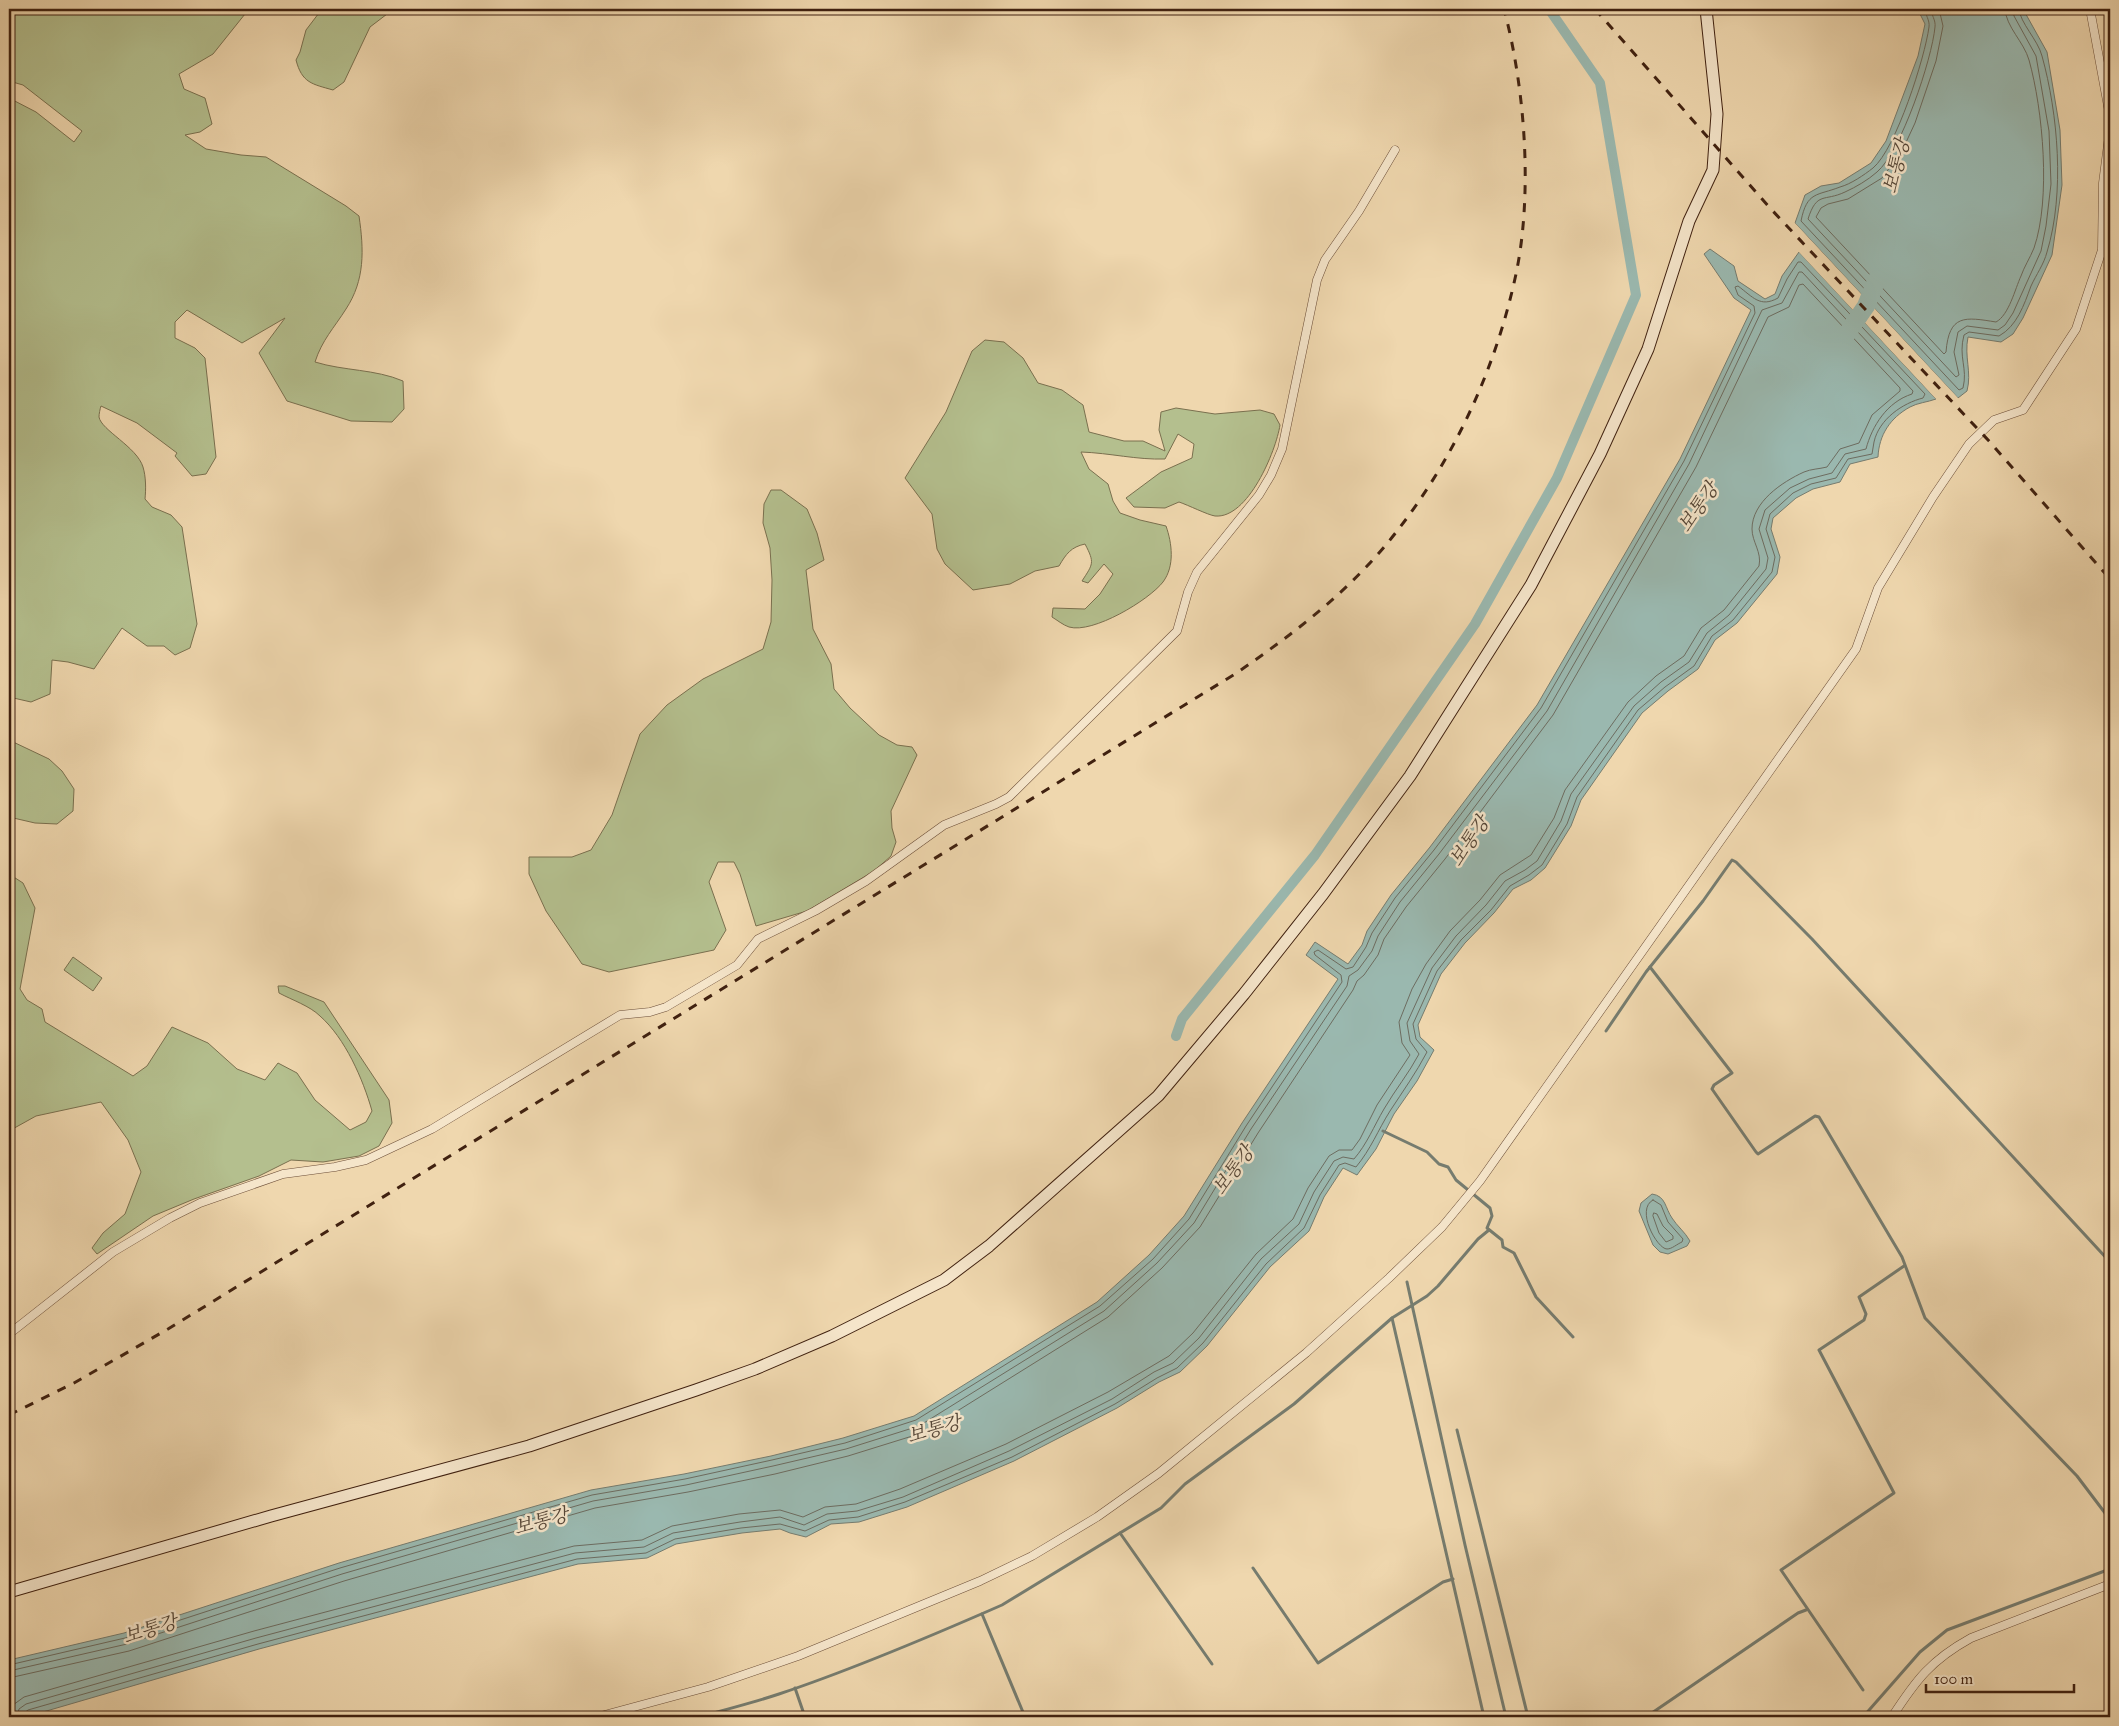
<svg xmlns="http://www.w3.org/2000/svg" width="2119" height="1726" font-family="'IM FELL Great Primer','Noto Serif KR',serif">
  <rect width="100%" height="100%" fill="#efd7ae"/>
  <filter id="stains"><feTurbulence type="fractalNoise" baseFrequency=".004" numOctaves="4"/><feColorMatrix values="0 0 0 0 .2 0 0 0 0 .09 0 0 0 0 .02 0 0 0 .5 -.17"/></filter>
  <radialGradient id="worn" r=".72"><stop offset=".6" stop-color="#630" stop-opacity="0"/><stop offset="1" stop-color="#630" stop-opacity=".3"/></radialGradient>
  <g fill="#b4bf8e" stroke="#7a704f">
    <path d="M 9,9 L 249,9 L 213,54 L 179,74 L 184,89 L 205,98 L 212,124 L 200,132 L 185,135 L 206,149 L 241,155 L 266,157 L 346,206 L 359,216 C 364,250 365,280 346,309 C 334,328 322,340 315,362 C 344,371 375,369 403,381 L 404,409 L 392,422 L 351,421 L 287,401 L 259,353 L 285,318 L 242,343 L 187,310 L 175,322 L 175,338 L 195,348 L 205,358 L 216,457 L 206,474 L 192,476 L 175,456 L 177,453 L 137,423 L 101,406 C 100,409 99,414 99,417 C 101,430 137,447 143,467 C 146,477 146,489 145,499 L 152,507 L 171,515 L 182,527 L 197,624 L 190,648 L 175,655 L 164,646 L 147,646 L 122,628 L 94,669 L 68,662 L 52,660 L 50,694 L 31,702 L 9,697 L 9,98 L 36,112 L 74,142 L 82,131 L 23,85 L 9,81 Z"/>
    <path d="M 322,9 L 400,9 L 391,11 L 370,27 L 344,82 L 333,90 C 312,84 302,83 296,60 L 300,52 L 306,30 Z"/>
    <path d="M 985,340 L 1004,342 L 1023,358 L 1038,383 L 1062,390 L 1083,405 L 1089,432 L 1124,441 L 1143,441 L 1165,451 L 1159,430 L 1161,412 L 1176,408 L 1215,414 L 1260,410 L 1274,414 L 1280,425 C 1276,451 1248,519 1215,516 C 1208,515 1188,505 1179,502 L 1165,508 L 1134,507 L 1126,498 L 1161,472 L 1192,458 L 1194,444 L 1178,434 L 1165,459 C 1137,460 1110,453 1081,452 L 1089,469 L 1108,484 L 1113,501 L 1120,513 L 1140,520 L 1166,526 C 1172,543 1175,566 1163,582 C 1149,600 1093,634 1069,627 C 1063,625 1057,620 1052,617 L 1053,608 L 1085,609 L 1100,594 L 1113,574 L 1104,564 L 1088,583 L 1082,581 C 1093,564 1095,563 1085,544 C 1071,547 1066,554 1059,566 L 1035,571 L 1010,584 L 973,590 L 945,564 L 937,549 L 932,514 L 905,478 L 946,412 L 972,351 Z"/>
    <polygon points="771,490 781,490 807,509 817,533 824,560 806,570 813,629 831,664 834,689 850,708 879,735 897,745 912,747 917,755 891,811 892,828 896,842 891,856 874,871 807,911 756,926 740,874 734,862 718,862 709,882 726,930 714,950 609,972 582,964 546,911 529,874 529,857 572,857 591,850 612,815 640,734 667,705 703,679 763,649 771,622 772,580 770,548 763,523 764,504"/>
    <polygon points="9,740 49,759 62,771 74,789 73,811 57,824 35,823 9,817"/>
    <path d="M 9,874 L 23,883 L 35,908 L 20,989 L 27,1000 L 42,1009 L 45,1022 L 133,1076 L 147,1066 L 172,1027 L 208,1043 L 237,1069 L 265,1080 L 278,1063 L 297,1073 L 315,1100 L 350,1130 L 366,1122 L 372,1111 C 363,1079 345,1038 320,1016 C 310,1006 292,1000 279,993 L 278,986 L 285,986 L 324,1002 L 389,1100 L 392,1123 L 379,1146 L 359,1156 L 323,1162 L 291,1160 L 259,1176 L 194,1199 L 153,1216 L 97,1254 L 92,1248 L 103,1233 L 125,1214 L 141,1172 L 128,1140 L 101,1102 L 36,1116 L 9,1131 Z"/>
    <polygon points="73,957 102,978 93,991 64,970"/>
  </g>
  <g fill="#9ab8af" stroke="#767c6f">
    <path d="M 1920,9 L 2023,9 L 2047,52 L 2060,130 L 2062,185 L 2052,255 L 2023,318 L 2013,334 L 2001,342 L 1968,337 C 1964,357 1972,372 1967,391 L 1958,398 L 1795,223 L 1805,195 L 1821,186 L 1839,183 L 1871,163 L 1886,141 L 1918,56 L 1925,24 L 1920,14 Z"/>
    <path d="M 1710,249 L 1734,266 L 1738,281 L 1765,299 L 1775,294 L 1782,276 L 1799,252 L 1936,399 C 1928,402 1917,403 1910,407 C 1890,418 1879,435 1878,457 L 1850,464 L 1840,482 L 1813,489 L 1796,498 L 1773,518 L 1771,529 L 1780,557 L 1777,574 L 1737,623 L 1715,640 L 1698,669 L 1668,691 L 1642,713 L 1581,800 L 1571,826 L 1545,868 L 1531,880 L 1513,889 L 1494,913 L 1465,943 L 1441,974 L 1418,1025 L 1420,1037 L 1434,1050 L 1417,1081 L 1394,1114 L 1376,1149 L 1357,1175 L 1343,1168 L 1324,1197 L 1309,1231 L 1270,1267 L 1207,1346 L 1180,1372 L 1159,1382 L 1117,1408 L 1014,1461 L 907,1507 L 859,1522 L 831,1524 L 806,1537 L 790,1533 L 780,1529 L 742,1533 L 676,1544 L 647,1558 L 578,1564 L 259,1649 L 43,1712 L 19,1717 L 9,1717 L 9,1660 L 124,1633 L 339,1563 L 591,1490 L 684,1474 L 771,1456 L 843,1438 L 914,1416 L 1097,1302 L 1149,1255 L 1184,1216 L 1242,1123 L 1338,979 L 1306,955 L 1315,942 L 1348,964 L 1362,945 L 1367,931 L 1391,895 L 1430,847 L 1537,705 L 1680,459 L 1751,310 L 1734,298 L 1704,254 Z"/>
    <path d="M 1652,1194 C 1666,1196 1665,1208 1672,1218 C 1677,1226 1685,1232 1690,1241 L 1687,1246 L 1668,1254 L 1660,1252 L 1653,1245 L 1639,1211 L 1641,1203 Z"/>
  </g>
  <g fill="#efd7ae">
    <polygon points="1793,221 1958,398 1960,399 1956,399 1793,224"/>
    <polygon points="1797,250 1801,250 1938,398 1938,401"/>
  </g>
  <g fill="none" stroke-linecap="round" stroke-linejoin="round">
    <g stroke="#6d6c60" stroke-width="1">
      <path d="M 1925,9 C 1925,15 1930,20 1929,27 C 1925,57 1896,149 1873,168 C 1864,175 1851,184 1840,187 C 1817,196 1807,191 1801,221 L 1959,390 L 1963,388 C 1968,368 1958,357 1964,335 L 1969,332 L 1999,336 C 2017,326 2024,305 2031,286 C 2036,275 2044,264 2047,252 C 2065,193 2058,114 2042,56 C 2038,40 2020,23 2019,9"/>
      <path d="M 1931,9 C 1931,15 1936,20 1935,27 C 1932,59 1901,152 1877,172 C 1868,180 1856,187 1845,192 C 1824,202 1817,191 1808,219 L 1956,377 L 1959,375 L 1954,352 L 1958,332 L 1967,326 L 1998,330 L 2005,325 L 2013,313 L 2041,251 L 2046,226 L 2051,184 L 2049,131 L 2036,56 L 2014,16 L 2013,9"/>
      <path d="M 1939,9 L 1943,26 L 1936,61 L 1915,123 L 1902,151 L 1882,178 L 1848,199 L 1828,204 L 1821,208 L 1816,217 L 1944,354 L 1946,352 C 1949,314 1965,317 1996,322 C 2009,315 2015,289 2021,276 C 2024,267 2030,258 2034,248 C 2051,199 2043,110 2029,60 C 2024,42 2006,27 2005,9"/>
      <path d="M 1653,1200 L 1661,1205 L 1668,1222 L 1683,1239 L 1682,1242 C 1677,1244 1672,1249 1667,1249 C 1657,1249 1635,1209 1653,1200 Z"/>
      <polygon points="1654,1213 1657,1214 1663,1226 1673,1236 1673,1239 1666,1242 1659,1233 1653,1216"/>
      <path d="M 9,1665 L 125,1638 L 340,1568 L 592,1495 L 685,1479 L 772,1460 L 845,1443 L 916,1420 L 1100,1306 L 1153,1259 L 1189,1219 L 1246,1126 L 1342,982 L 1341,975 L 1315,955 L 1314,952 L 1318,950 L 1346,969 L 1353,967 L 1366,947 L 1372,933 L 1395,898 L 1434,850 L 1541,708 L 1684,461 L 1755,313 L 1754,306 L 1738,295 L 1735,287 L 1738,286 C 1753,297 1760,308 1778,298 L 1787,279 L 1798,262 L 1801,262 L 1925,394 L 1923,398 C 1903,403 1879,419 1874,442 C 1873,446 1873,450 1872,454 L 1848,459 L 1836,478 L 1811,484 L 1793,493 L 1770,514 L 1766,529 L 1775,557 L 1772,572 L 1733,620 L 1712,636 L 1694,666 L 1665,687 L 1638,710 L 1577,797 L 1567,824 L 1542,865 L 1529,875 L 1510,886 L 1491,910 L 1461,940 L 1437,971 L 1413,1024 L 1416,1039 L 1427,1052 C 1416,1073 1403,1091 1390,1111 C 1378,1130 1371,1149 1356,1167 L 1345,1163 L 1339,1165 L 1320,1195 L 1304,1228 L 1266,1264 L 1203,1343 L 1177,1368 L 1157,1378 L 1115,1404 L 1012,1457 L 905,1502 L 858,1517 L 829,1520 L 805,1531 L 780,1524 L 741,1528 L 675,1539 L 646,1553 L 577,1559 L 258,1644 L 28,1710 L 24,1713 L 23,1717"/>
      <path d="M 9,1671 L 127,1644 L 342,1574 L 593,1501 L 686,1485 L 773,1466 L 846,1449 L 919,1426 L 1104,1311 L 1157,1263 L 1194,1223 L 1251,1129 L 1347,986 L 1349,976 L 1358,970 L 1372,951 L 1378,936 L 1400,902 L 1439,854 L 1547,711 L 1689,464 L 1762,310 L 1782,303 L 1799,272 L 1802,272 L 1913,391 L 1912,394 C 1887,402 1872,426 1866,449 L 1845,454 L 1832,473 L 1809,479 L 1790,488 L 1765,510 L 1759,529 L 1768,558 L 1766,569 L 1729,615 L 1707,633 L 1689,662 L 1661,682 L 1634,706 L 1571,794 L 1561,821 L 1537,861 L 1525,870 L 1505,881 L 1486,905 L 1456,936 L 1432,968 L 1407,1023 L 1410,1041 L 1419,1054 C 1409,1073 1395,1090 1384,1109 C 1374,1126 1367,1144 1354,1159 L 1343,1157 L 1334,1161 L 1314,1192 L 1299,1224 L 1261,1259 L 1199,1338 L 1173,1363 L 1154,1372 L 1112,1399 L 1009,1451 L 903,1497 L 857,1511 L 827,1514 L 804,1525 L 780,1517 L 740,1522 L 673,1533 L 644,1547 L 575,1553 L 256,1638 L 26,1704 L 19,1709 L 17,1717"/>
      <path d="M 9,1678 L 129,1651 L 344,1581 L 595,1508 L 688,1492 L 775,1474 L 848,1456 L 922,1433 L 1108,1317 L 1162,1268 L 1200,1227 L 1258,1133 L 1353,990 L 1357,981 L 1364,975 L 1378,955 L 1384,939 L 1406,907 L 1445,859 L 1553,715 L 1696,467 L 1768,317 L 1789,307 L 1799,285 L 1803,284 L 1900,388 L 1900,391 L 1872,415 L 1859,443 L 1840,449 L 1827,467 C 1819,469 1811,469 1804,472 C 1782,482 1752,502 1752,529 C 1752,542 1762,552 1759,566 L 1724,610 L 1701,628 L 1684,656 L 1656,676 L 1628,702 L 1565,790 L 1554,818 L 1531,855 L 1500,875 L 1480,900 L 1450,931 L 1426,964 L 1412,989 L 1399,1022 L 1402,1043 L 1410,1055 L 1377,1105 L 1360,1139 L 1352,1150 L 1339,1150 L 1329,1156 L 1308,1188 L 1293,1219 L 1256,1254 L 1193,1333 L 1169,1356 L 1108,1392 L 1006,1444 L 900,1489 L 856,1504 L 825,1507 L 803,1517 L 780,1510 L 739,1514 L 672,1526 L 642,1540 L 574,1546 L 254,1631 L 24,1697 L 13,1705 L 9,1717"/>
    </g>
    <g stroke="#767c6f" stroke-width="3">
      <polyline points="1650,967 1732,1073 1714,1085 1712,1089 1756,1152 1758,1154 1815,1116 1819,1117 1902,1257 1925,1318 2077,1476 2105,1513 2110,1527"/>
      <polyline points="1606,1031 1646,972 1703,901 1732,860 1736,862 1812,939 2110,1262"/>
      <polyline points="1383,1131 1427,1152 1439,1164 1448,1167 1456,1180 1490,1208 1492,1216 1487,1228 1502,1240 1503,1247 1514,1253 1536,1297 1573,1337"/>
      <polyline points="1407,1282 1465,1545 1506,1717"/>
      <polyline points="1392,1318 1484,1717"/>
      <polyline points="1457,1430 1528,1717"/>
      <polyline points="1120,1533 1212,1664"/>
      <polyline points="1253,1568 1318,1663 1443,1582 1453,1579"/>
      <polyline points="982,1614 1025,1717"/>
      <polyline points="795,1688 805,1717"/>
      <polyline points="1863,1690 1781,1570 1894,1493 1819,1350 1864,1320 1866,1314 1859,1297 1904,1266"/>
      <path d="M 698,1717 C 725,1710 752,1703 779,1694 C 854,1669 929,1637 1002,1605 L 1161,1508 L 1185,1484 L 1294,1404 L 1392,1318 L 1427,1296 L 1438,1286 L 1478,1239 L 1489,1230"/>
      <polyline points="1646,1717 1798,1613 1806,1610"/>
      <polyline points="1863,1717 1920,1652 1947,1630 2110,1569"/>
    </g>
    <polyline stroke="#9ab8af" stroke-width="10" points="1176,1036 1182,1019 1315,855 1475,624 1557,478 1636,295 1600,83 1549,9"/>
    <polyline stroke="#9ab8af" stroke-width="18" points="1846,335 1866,306 1877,279"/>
    <defs>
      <g id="street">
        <polyline points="2090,9 2110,117"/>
        <polyline points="9,1334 113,1252 170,1218 200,1203 283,1174 335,1167 366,1160 432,1129 620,1015 650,1012 666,1007 737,965 758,939 815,911 866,881 944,825 996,804 1009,797 1177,631 1188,592 1197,572 1259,495 1271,475 1282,449 1317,280 1325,260 1359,211 1395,150"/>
        <polyline points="597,1717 708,1687 798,1656 980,1581 1032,1556 1097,1517 1159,1473 1306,1353 1389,1278 1442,1227 1480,1181 1856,649 1878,588 1933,497 1969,444 1994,420 2023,410 2076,329 2102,250 2103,183 2110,129"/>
        <path d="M 1892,1717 C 1916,1680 1931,1660 1971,1638 L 2110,1584"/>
      </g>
      <polyline id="secondary" points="9,1592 271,1516 529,1446 696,1390 755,1369 832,1336 944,1280 989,1246 1158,1096 1244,994 1323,894 1410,776 1531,585 1600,454 1648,349 1689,221 1713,170 1717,114 1706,9"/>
    </defs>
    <use href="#street" stroke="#6c4e38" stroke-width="9"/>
    <use href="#secondary" stroke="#402110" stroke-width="13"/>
    <use href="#street" stroke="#f5e5ca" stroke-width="8"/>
    <use href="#secondary" stroke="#f5e5ca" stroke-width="11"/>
    <g stroke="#402110" stroke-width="3" stroke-dasharray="9 9" stroke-linecap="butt">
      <polyline points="1595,9 1770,208 1989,441 2110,579"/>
      <path d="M 9,1415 L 74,1383 L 168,1329 L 1235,674 C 1289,637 1342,597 1385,546 C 1450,468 1495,373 1516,274 C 1533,193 1525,88 1504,9"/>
    </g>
  </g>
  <g text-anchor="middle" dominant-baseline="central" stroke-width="5" stroke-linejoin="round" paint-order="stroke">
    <g font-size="19" font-style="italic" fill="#564738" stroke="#f5e5ca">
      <text transform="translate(1896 166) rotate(-75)">보통강</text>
      <text transform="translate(1698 507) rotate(-55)">보통강</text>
      <text transform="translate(1469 841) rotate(-56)">보통강</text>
      <text transform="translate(1233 1170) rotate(-54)">보통강</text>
      <text transform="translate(934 1429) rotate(-16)">보통강</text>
      <text transform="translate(541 1521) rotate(-15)">보통강</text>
      <text transform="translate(150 1629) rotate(-17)">보통강</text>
    </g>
  </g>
  <rect width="2119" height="1726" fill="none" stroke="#efd7ae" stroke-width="30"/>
  <rect x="10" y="10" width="2099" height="1706" fill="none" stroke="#402110" stroke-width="2.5"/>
  <rect x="15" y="15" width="2089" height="1696" fill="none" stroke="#402110"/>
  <path d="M1926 1684v8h148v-8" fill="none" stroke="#402110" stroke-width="2.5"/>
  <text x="1934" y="1684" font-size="15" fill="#402110" stroke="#f5e5ca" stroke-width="4" paint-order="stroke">100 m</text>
  <rect width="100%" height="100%" filter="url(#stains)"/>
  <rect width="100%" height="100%" fill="url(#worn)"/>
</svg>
